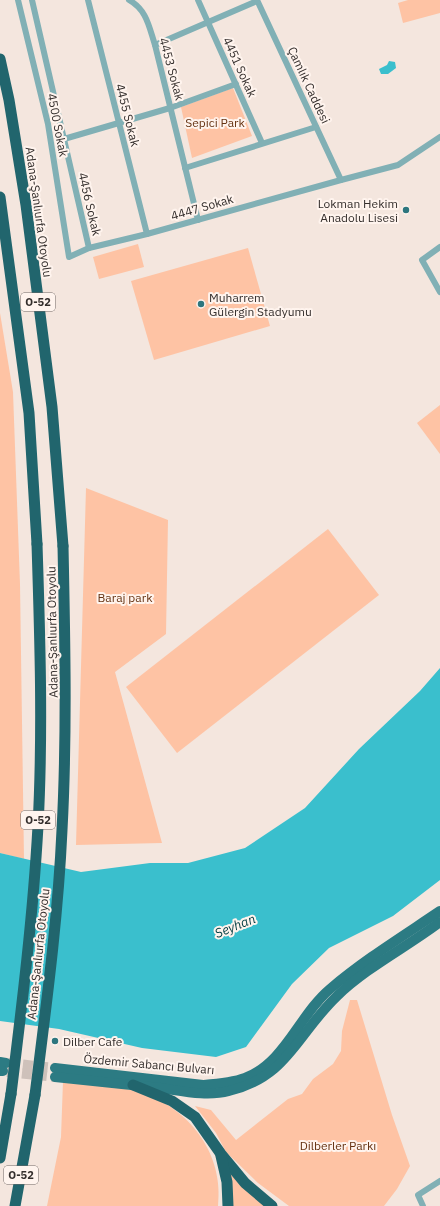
<svg xmlns="http://www.w3.org/2000/svg" width="440" height="1206" font-family="'IBM Plex Sans',sans-serif">
  <rect width="100%" height="100%" fill="#f4e6de"/>
  <g fill="#fec3a4">
    <polygon points="408,0 440,0 440,13 403,23 398,3"/>
    <polygon points="233,88 252,136 192,158 181,107"/>
    <polygon points="138,244 144,267 99,279 93,257"/>
    <polygon points="248,248 270,326 154,360 131,281"/>
    <polygon points="0,313 13,392 20,584 24,859 0,853"/>
    <polygon points="440,405 440,454 417,423"/>
    <polygon points="86,488 168,520 166,634 115,672 162,843 76,845"/>
    <polygon points="328,529 379,595 177,753 126,687"/>
    <polygon points="350,1000 357,1000 392,1115 410,1166 397,1189 384,1206 289,1206 258,1183 226,1152 216,1133 195,1106 211,1110 236,1140 288,1099 302,1094 313,1079 333,1064 341,1051 342,1031"/>
    <path d="M 63,1081 C 90,1085 120,1085 145,1094 C 192,1111 224,1156 218,1206 L 47,1206 L 61,1137 Z"/>
    <polygon points="230,1168 267,1206 233,1206"/>
  </g>
  <g fill="#3abfcd">
    <polygon points="389,61 395,62 396,68 388,74 381,74 379,69 387,65"/>
    <polygon points="440,668 440,880 393,916 329,948 292,984 246,1047 216,1057 142,1048 59,1029 0,1021 0,853 81,872 150,863 188,863 245,848 305,808 359,749 420,691"/>
  </g>
  <g fill="none" stroke-linecap="round" stroke-linejoin="round">
    <g stroke="#cec1ba" stroke-width="10" stroke-dasharray="10 5" stroke-linecap="butt">
      <polyline points="8,1063 55,1068"/>
      <polyline points="7,1072 55,1077"/>
    </g>
    <g stroke="#81b0b5" stroke-width="6">
      <polyline points="18,0 48,124 69,257 89,248 147,234 341,180 398,165 440,137"/>
      <polyline points="32,0 89,248"/>
      <polyline points="88,0 147,234"/>
      <path d="M 129,0 C 147,10 149,27 155,45 L 198,220"/>
      <polyline points="198,0 262,143"/>
      <polyline points="257,0 341,180"/>
      <polyline points="155,45 257,1"/>
      <polyline points="64,139 170,108 236,84"/>
      <polyline points="185,168 316,127"/>
      <polyline points="440,247 422,260 440,292"/>
      <polyline points="423,1206 418,1195 440,1181"/>
    </g>
    <g stroke="#2c7b83" stroke-width="10">
      <polyline points="0,1062 6,1063"/>
      <path d="M 55,1068 L 203,1085 C 217,1084 232,1083 245,1078 C 285,1063 299,1015 330,989 C 364,960 403,936 440,911"/>
      <polyline points="0,1071 3,1071"/>
      <path d="M 55,1077 C 90,1081 125,1084 160,1088 C 182,1091 207,1097 229,1091 C 288,1077 297,1034 337,996 C 367,967 407,947 440,922"/>
    </g>
    <g stroke="#21656d" stroke-width="11">
      <polyline points="0,59 9,100 26,205 52,407 63,546"/>
      <polyline points="0,197 29,413 37,544"/>
      <polyline points="133,1085 172,1101 195,1117 221,1154 245,1183 272,1206"/>
      <polyline points="221,1156 227,1182 228,1206"/>
      <polyline points="0,1158 11,1094"/>
      <polyline points="15,1206 35,1095"/>
    </g>
    <g stroke="#21656d" stroke-width="11">
      <path d="M 11,1094 C 22,1005 33,916 38,826 C 43,732 40,638 37,544"/>
      <path d="M 35,1095 C 46,1007 58,919 62,830 C 67,736 65,641 63,546"/>
    </g>
  </g>
  <g fill="#2d767e" stroke="#fff4ee" stroke-width="1.5">
    <circle cx="406" cy="210" r="4"/>
    <circle cx="201" cy="304" r="4"/>
    <circle cx="55" cy="1041" r="4"/>
  </g>
  <g text-anchor="middle" dominant-baseline="central" stroke-width="4" stroke-linejoin="round" paint-order="stroke">
    <g fill="#fff4ee" stroke="#716966" stroke-width="1">
      <rect x="21" y="293" width="34" height="18" rx="3"/>
      <rect x="21" y="811" width="34" height="18" rx="3"/>
      <rect x="4" y="1166" width="34" height="18" rx="3"/>
    </g>
    <g font-size="11" font-weight="bold" fill="#342e2c">
      <text x="38" y="302">O-52</text>
      <text x="38" y="820">O-52</text>
      <text x="21" y="1175">O-52</text>
    </g>
    <g font-size="12" fill="#342e2c" stroke="#fff4ee">
      <text transform="translate(240 67) rotate(66)">4451 Sokak</text>
      <text transform="translate(172 69) rotate(75)">4453 Sokak</text>
      <text transform="translate(309 85) rotate(65)">Çamlık Caddesi</text>
      <text transform="translate(128 115) rotate(76)">4455 Sokak</text>
      <text transform="translate(58 125) rotate(79)">4500 Sokak</text>
      <text transform="translate(90 204) rotate(77)">4456 Sokak</text>
      <text transform="translate(202 207) rotate(-16)">4447 Sokak</text>
      <text transform="translate(39 212) rotate(82)">Adana-Şanlıurfa Otoyolu</text>
      <text transform="translate(52 632) rotate(-91)">Adana-Şanlıurfa Otoyolu</text>
      <text transform="translate(38 954) rotate(-84)">Adana-Şanlıurfa Otoyolu</text>
      <text transform="translate(149 1064) rotate(5)">Özdemir Sabancı Bulvarı</text>
    </g>
    <g font-size="12" fill="#663312" stroke="#fff4ee">
      <text x="215" y="122">Sepici Park</text>
      <text x="125" y="597">Baraj park</text>
      <text x="338" y="1145">Dilberler Parkı</text>
    </g>
    <g font-size="12" fill="#342e2c" stroke="#fff4ee" text-anchor="start">
      <text x="398" y="203" text-anchor="end">Lokman Hekim<tspan x="398" dy="14">Anadolu Lisesi</tspan></text>
      <text x="209" y="297">Muharrem<tspan x="209" dy="14">Gülergin Stadyumu</tspan></text>
      <text x="63" y="1041">Dilber Cafe</text>
    </g>
    <g font-size="13" font-style="italic" fill="#003c42" stroke="#fff4ee">
      <text transform="translate(235 926) rotate(-22)">Seyhan</text>
    </g>
  </g>
</svg>
